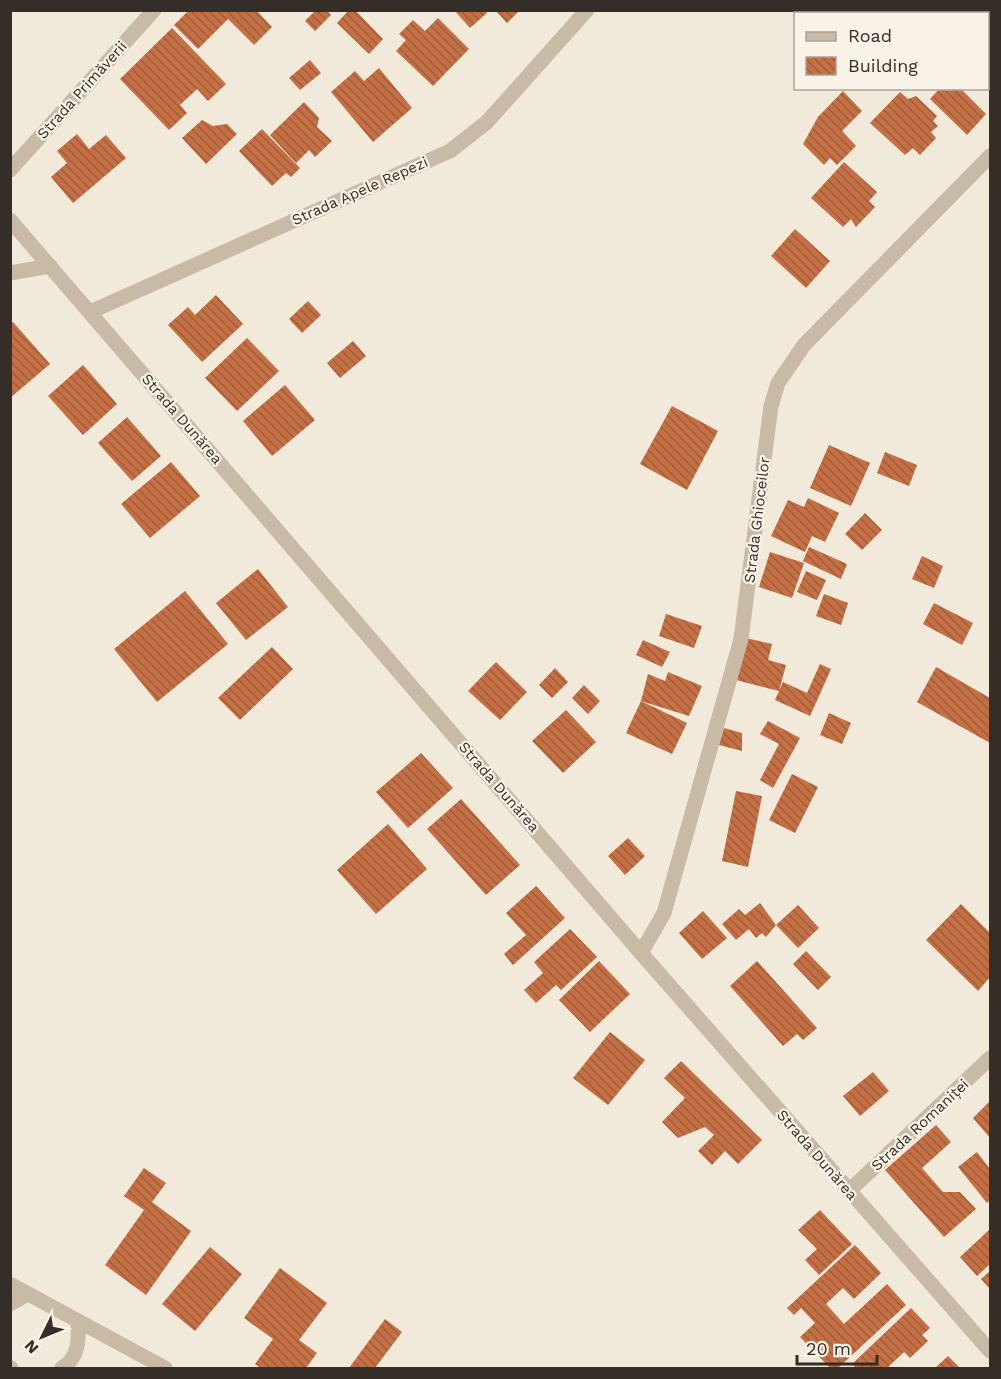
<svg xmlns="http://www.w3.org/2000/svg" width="1001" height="1379" font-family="'Work Sans',sans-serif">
  <defs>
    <pattern id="building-back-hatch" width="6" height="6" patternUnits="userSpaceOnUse" patternTransform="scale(1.5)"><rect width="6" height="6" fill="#c57044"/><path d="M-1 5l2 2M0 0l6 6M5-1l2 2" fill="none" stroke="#a15c39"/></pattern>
  </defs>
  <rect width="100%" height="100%" fill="#f1e9da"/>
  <g fill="url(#building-back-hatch)">
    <polygon points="189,10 256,10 272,27 254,45 228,19 198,49 174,25"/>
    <polygon points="316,10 326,10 331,15 315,31 305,21"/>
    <polygon points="349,10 355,10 383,39 369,54 337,23"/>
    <polygon points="454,10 485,10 487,13 470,28"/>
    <polygon points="495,10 520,10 507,23"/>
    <polygon points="990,17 990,86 988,83 988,21"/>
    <polygon points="438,18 469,49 433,86 396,51 406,40 399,34 413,20 425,31"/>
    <polygon points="172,28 226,84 208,101 197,89 180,105 187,113 169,130 120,79"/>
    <polygon points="310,60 321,73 300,90 289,78"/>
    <polygon points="379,68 412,108 373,142 331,92 355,71 364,81"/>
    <polygon points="940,88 960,88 986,114 967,135 930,99"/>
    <polygon points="843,91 862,111 842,131 856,146 837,165 830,158 824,165 803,144 818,117"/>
    <polygon points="900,92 908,99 916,96 937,116 933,121 938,126 931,132 936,138 920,155 913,148 905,155 870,123"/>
    <polygon points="304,102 319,118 317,127 332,141 315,157 309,150 296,163 270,135"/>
    <polygon points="202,120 213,126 227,124 237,134 206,164 182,138"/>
    <polygon points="262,129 300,168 291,177 286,173 272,186 239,151"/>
    <polygon points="77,134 89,149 106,135 126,158 73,203 51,177 67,163 57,151"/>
    <polygon points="844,162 877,192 869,201 875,207 856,227 851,219 843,227 811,198"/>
    <polygon points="795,229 830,261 806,288 771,256"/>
    <polygon points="216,295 243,324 202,362 168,325 188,307 195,315"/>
    <polygon points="308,301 321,315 302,333 289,319"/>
    <polygon points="13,322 50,364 10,398 10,324"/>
    <polygon points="247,338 279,371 237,411 205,378"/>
    <polygon points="353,341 366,356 340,378 327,363"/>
    <polygon points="83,365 117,404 83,435 48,396"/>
    <polygon points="285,385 315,420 272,456 243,421"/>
    <polygon points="672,406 718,431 687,490 640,464"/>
    <polygon points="127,417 161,456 132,481 98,443"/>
    <polygon points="829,445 870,463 851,506 810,488"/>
    <polygon points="885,452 917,465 909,486 877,473"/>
    <polygon points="171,462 200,496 150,538 121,504"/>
    <polygon points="808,498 839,513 825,542 812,536 805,552 771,536 788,500 804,507"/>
    <polygon points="865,513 882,530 862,550 845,534"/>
    <polygon points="809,547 847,564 841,579 803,561"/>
    <polygon points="770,552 804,563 792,598 759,587"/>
    <polygon points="922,556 943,566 934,588 912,579"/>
    <polygon points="258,569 288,607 246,640 216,603"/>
    <polygon points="806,571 826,580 817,600 797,592"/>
    <polygon points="185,591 228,644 157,702 114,649"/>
    <polygon points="824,594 848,603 841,625 816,616"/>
    <polygon points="934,603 973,623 962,645 923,624"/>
    <polygon points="666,614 702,626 694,648 659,636"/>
    <polygon points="742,637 772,644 768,660 786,665 779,691 783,682 807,693 820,664 831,669 810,716 775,700 779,691 732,679"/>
    <polygon points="643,640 670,652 662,667 636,655"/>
    <polygon points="272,647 293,669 240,720 218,698"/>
    <polygon points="496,662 527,692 500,720 468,691"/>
    <polygon points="936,667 990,698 990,743 917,702"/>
    <polygon points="555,668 568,682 552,698 539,685"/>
    <polygon points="668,672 702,686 689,716 641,701 687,723 672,754 626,733 641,701 648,674 665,681"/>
    <polygon points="584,685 600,701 588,714 572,698"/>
    <polygon points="566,710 596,742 563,773 532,741"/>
    <polygon points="829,713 851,723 842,744 820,735"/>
    <polygon points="768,721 800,738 773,788 760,780 779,744 760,734"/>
    <polygon points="724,728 742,733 742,751 719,745"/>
    <polygon points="421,753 453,788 408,828 376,792"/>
    <polygon points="792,774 818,787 795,833 769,820"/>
    <polygon points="736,791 762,796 748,867 722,861"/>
    <polygon points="461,799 520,865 486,895 427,829"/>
    <polygon points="388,824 427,869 376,914 337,870"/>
    <polygon points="628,838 645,856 625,875 608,856"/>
    <polygon points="536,886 565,918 513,965 504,954 526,935 506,913"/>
    <polygon points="760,903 776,925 798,905 819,928 798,948 776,925 766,937 762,933 756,938 749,929 736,940 722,924 739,909 745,915"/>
    <polygon points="961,904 990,933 990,977 978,991 926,940"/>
    <polygon points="703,911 727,938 702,959 679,933"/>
    <polygon points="570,929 597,957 561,990 556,985 536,1003 524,990 543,973 534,962"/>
    <polygon points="806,951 831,977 818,990 793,964"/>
    <polygon points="599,961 630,994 590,1032 559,1000"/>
    <polygon points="757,961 817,1028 803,1040 797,1034 783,1046 730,986"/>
    <polygon points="610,1032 645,1060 608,1105 573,1078"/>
    <polygon points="681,1061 762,1140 738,1164 725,1151 712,1165 698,1151 714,1135 705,1127 678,1138 662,1122 685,1098 664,1078"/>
    <polygon points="873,1072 889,1091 860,1116 843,1096"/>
    <polygon points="990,1101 990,1138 973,1118"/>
    <polygon points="936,1125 951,1142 922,1168 943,1192 960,1192 976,1209 944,1237 885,1170"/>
    <polygon points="977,1152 990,1169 990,1200 987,1203 958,1167"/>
    <polygon points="144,1168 166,1183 152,1202 191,1231 146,1295 105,1265 144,1210 124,1196"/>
    <polygon points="820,1210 852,1244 819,1275 805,1260 817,1249 798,1230"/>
    <polygon points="990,1229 990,1264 977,1276 960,1257"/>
    <polygon points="855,1245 881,1273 854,1299 843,1288 826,1304 844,1324 887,1284 906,1305 838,1368 830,1368 800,1337 815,1323 801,1308 794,1315 787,1308"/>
    <polygon points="210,1247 242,1274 195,1331 162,1304"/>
    <polygon points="280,1268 327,1303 299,1340 317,1353 306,1368 261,1368 255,1364 273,1339 244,1318"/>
    <polygon points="990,1271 990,1289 981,1279"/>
    <polygon points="911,1308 930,1328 922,1335 928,1341 910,1358 904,1352 887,1368 856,1368 852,1364"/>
    <polygon points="385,1319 402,1332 375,1368 349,1368"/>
    <polygon points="948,1356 960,1368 935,1368"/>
  </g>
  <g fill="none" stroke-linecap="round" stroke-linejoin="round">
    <g stroke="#c9baa6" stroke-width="15">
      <polyline points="10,170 154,10"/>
      <polyline points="10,220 641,953 990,1351"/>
      <polyline points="10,273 50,266"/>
      <polyline points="90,312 450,151 487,122 587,10"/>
      <polyline points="641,953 664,913 741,639 771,406 778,383 804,345 990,156"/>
      <polyline points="849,1191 990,1058"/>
      <polyline points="10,1284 165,1368"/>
      <polyline points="10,1304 28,1294"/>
      <polyline points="10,1368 11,1368"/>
      <path d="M 62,1368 C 79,1358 79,1339 78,1321"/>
    </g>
  </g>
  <g text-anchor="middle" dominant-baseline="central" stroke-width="4.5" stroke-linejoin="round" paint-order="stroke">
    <g font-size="15" fill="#352d27" stroke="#f9f2e6">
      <text transform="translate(82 90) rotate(-48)">Strada Primăverii</text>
      <text transform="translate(360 191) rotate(-24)">Strada Apele Repezi</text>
      <text transform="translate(182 419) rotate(49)">Strada Dunărea</text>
      <text transform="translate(757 520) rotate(-83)">Strada Ghioceilor</text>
      <text transform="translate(499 787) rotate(49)">Strada Dunărea</text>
      <text transform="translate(920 1125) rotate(-43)">Strada Romaniței</text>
      <text transform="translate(817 1155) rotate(49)">Strada Dunărea</text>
    </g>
  </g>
  <rect width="1001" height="1379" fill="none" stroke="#352d27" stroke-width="24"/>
  <rect x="794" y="12" width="195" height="78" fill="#f9f2e6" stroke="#aba39a" stroke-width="1.5"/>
  <rect x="806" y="32" width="30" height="9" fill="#c9baa6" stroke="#aba39a" stroke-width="1.5"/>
  <text x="848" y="42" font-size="18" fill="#352d27">Road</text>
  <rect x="806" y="57" width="30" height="18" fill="url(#building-back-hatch)" stroke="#aba39a" stroke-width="1.5"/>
  <text x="848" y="72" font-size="18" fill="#352d27">Building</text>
  <g transform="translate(42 1337) rotate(227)" stroke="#f9f2e6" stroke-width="4.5" paint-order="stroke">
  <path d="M0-4.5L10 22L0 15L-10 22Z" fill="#352d27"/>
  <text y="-9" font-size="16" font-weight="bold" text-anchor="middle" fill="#352d27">N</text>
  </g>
  <path d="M797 1355v9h80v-9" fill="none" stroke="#352d27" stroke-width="3"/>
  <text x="806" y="1355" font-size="18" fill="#352d27" stroke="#f9f2e6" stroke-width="4.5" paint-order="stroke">20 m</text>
</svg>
